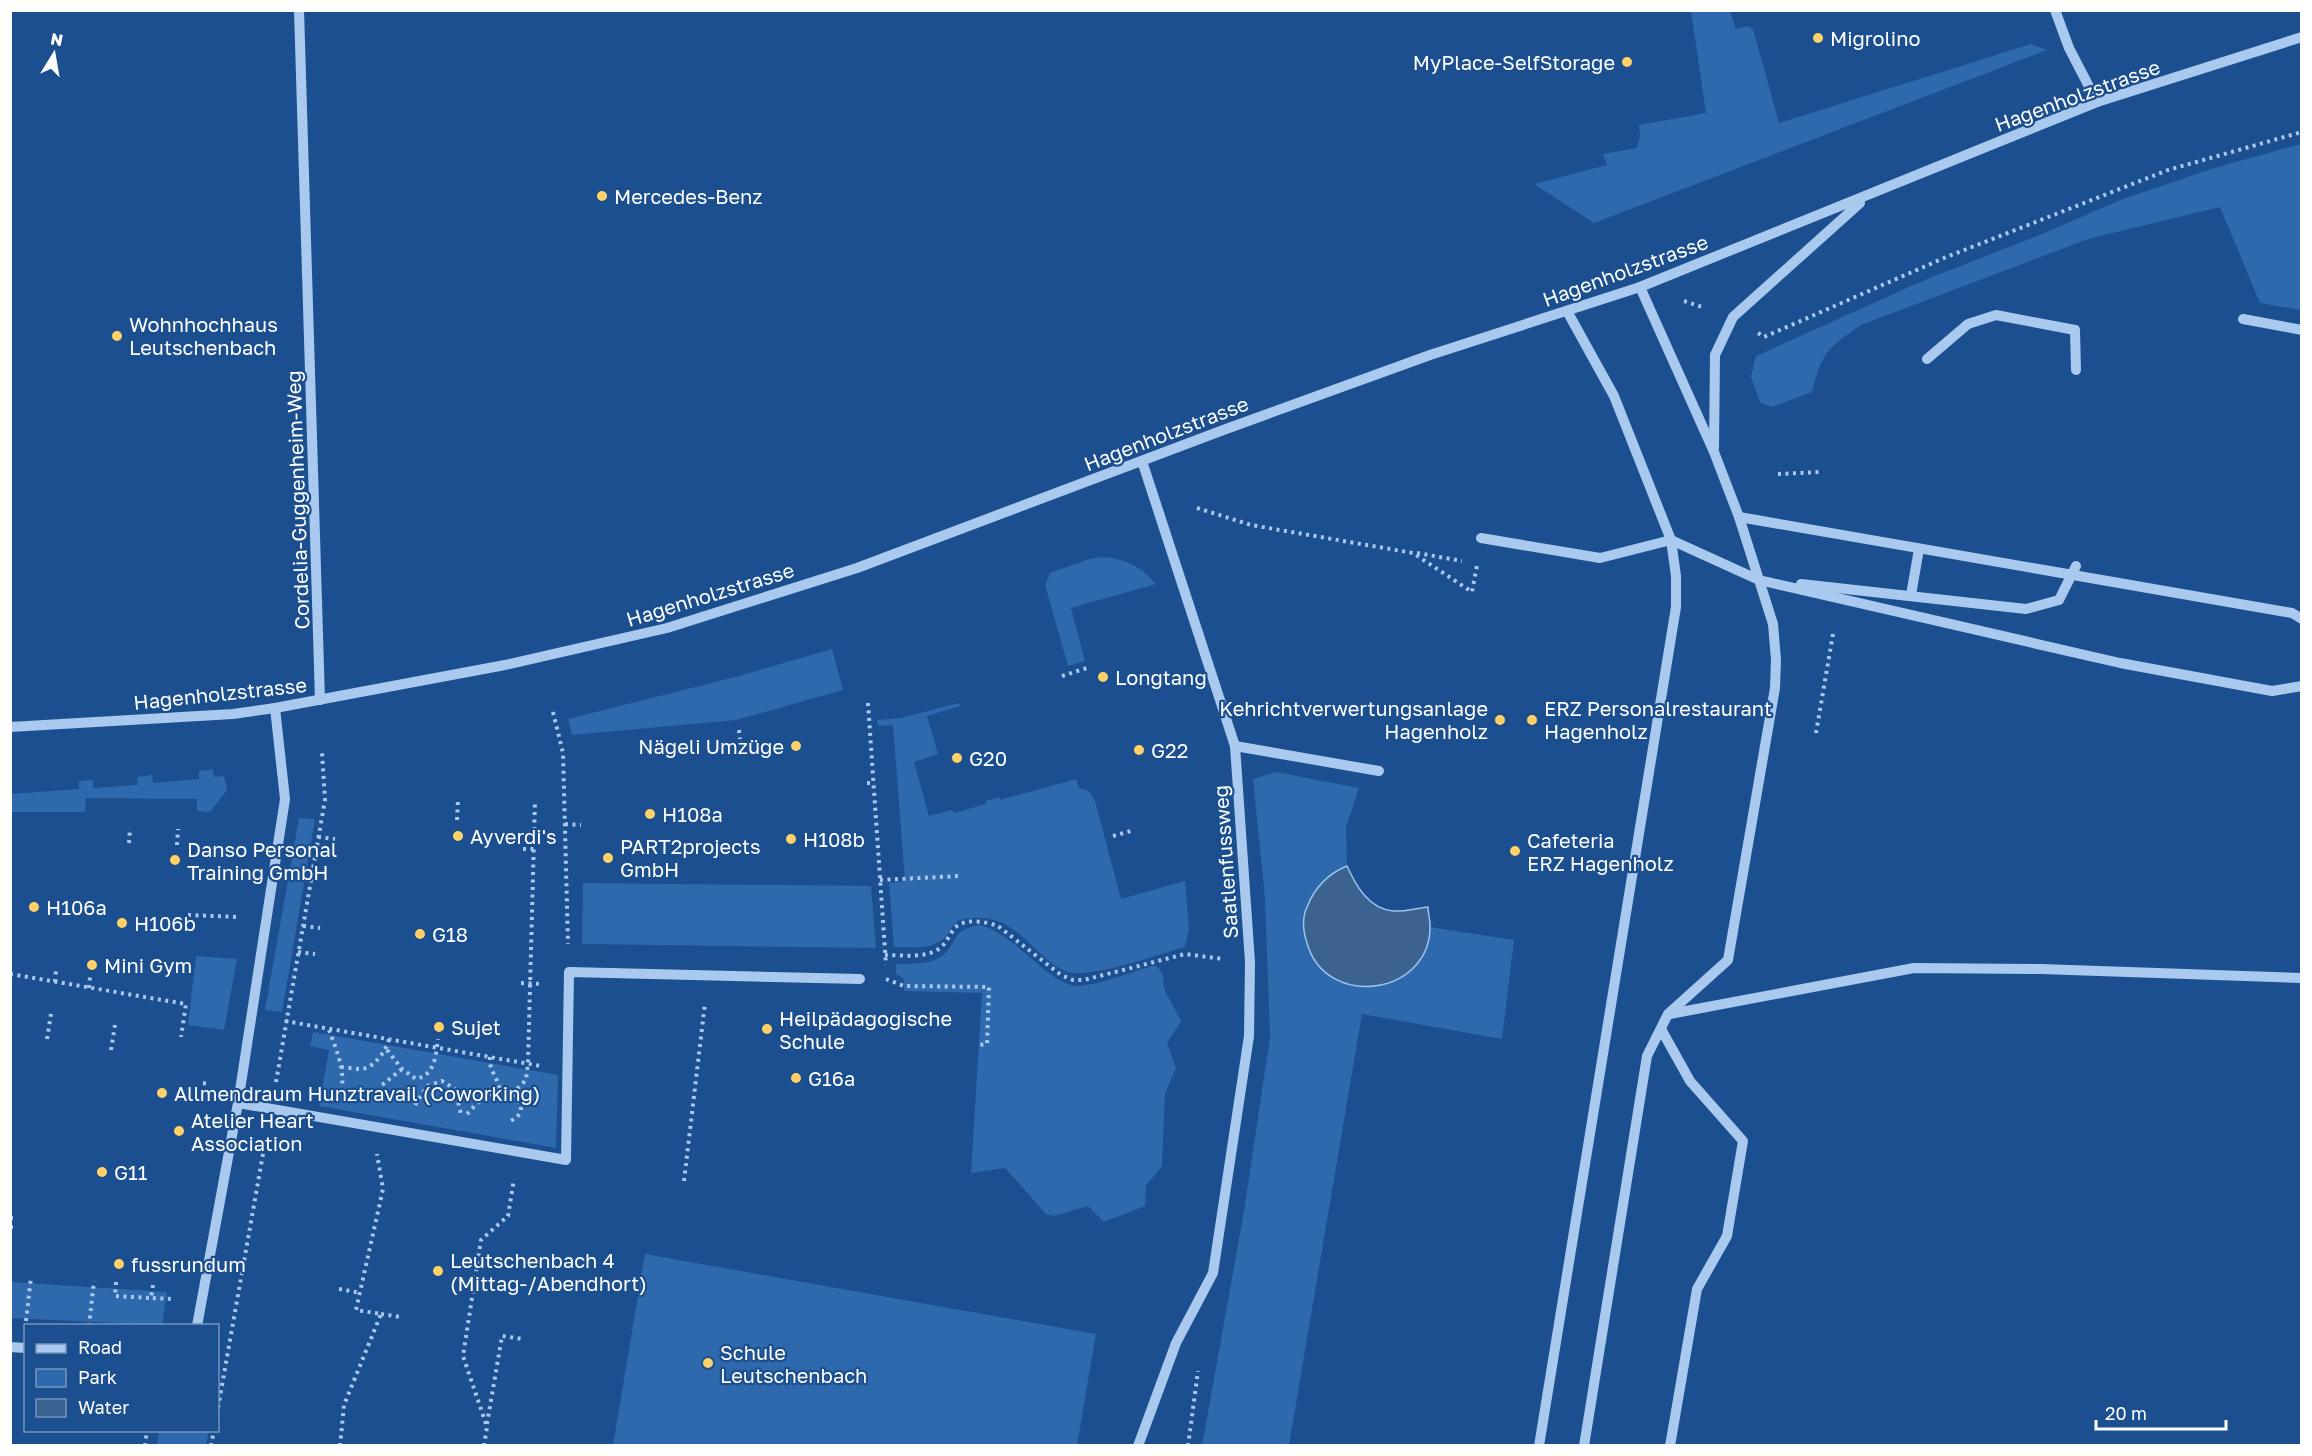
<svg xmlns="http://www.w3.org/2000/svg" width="2312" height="1456" font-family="'Golos Text',sans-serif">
  <rect width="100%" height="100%" fill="#1b4f8f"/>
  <g fill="#2e69ad">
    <polygon points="1691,11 1730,11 1736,29 1747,26 1753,29 1779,123 2031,44 2047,50 1594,223 1534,184 1607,165 1603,154 1637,148 1640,136 1639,125 1706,113"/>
    <path d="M 2301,144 L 2301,310 L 2260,303 L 2220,207 L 2088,239 L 1861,325 C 1827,348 1822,353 1812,392 L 1771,407 L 1760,402 L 1751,377 L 1756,356 L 1927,279 L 2042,234 L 2123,199 L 2211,169 Z"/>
    <path d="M 1103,557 C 1126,559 1142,567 1156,584 L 1071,608 L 1085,661 L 1068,666 L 1045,585 L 1050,573 L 1089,559 Z"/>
    <polygon points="832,649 843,690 736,720 572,735 568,719 739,676"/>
    <path d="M 959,703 L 960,706 L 927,716 L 938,754 L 914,762 L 929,816 L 952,810 L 954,813 L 986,804 L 986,801 L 999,797 L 1000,800 L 1076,779 L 1079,788 L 1089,791 L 1095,801 L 1121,899 L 1185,881 L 1189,929 L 1185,947 C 1159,954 1091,979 1068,972 C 1041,964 1019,920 984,918 C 943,915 959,933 935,944 C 924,949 907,947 894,947 L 889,883 L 905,881 L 893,725 L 878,726 L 877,720 L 901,718 Z"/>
    <polygon points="213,769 214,777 224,776 227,790 210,812 197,811 197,799 86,798 85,812 11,812 11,794 79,789 79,781 93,780 93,788 138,785 137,777 152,775 153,783 199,779 199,771"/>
    <path d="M 1276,772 L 1359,788 L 1346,827 L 1347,866 C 1322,876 1308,895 1304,922 L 1381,986 C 1413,973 1423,961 1430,927 L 1514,940 L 1502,1039 L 1362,1014 L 1289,1445 L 1202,1446 L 1244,1211 L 1270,1037 L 1265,898 L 1253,779 Z"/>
    <polygon points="299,818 315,819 282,1012 265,1010"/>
    <polygon points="583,883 871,886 876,948 582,944"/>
    <path d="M 979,925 C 1015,932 1050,988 1080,986 C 1102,984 1130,972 1152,966 L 1156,966 L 1162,972 L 1165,991 L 1181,1021 L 1167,1043 L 1176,1068 L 1165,1094 L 1162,1166 L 1146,1186 L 1145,1206 L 1104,1222 L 1088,1206 L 1053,1216 L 1046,1214 L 1005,1168 L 971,1173 L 982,993 L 904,991 L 904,979 L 896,974 L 896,964 C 909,963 928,965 939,958 C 959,945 949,930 979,925 Z"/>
    <polygon points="196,956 237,959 224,1030 188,1025"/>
    <polygon points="313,1032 558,1075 556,1148 319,1106 329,1050 310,1046"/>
    <polygon points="645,1254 1096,1334 1077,1445 613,1445"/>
    <polygon points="11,1282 167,1292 162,1325 11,1318"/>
    <polygon points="159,1431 159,1430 209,1431 206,1445 157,1445"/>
  </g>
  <path fill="#3c6290" stroke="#9cc4f0" stroke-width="1.5" d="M 1347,866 C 1356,886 1369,909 1393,911 C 1404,912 1417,908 1428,907 C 1428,913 1430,919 1430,925 C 1432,995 1326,1011 1307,943 C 1303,931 1302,918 1307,907 C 1315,887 1327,874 1347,866 Z"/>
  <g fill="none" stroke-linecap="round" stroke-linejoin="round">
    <g stroke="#a9c9ee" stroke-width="4" stroke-dasharray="3 4.5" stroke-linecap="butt">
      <polyline points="1684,301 1705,308"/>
      <polyline points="1758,333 1764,337 1944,258 2168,170 2302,132"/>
      <polyline points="1778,474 1819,472"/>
      <polyline points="1197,508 1251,525 1413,553 1472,592 1477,565"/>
      <polyline points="1417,553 1462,561"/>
      <polyline points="1062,676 1087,668"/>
      <polyline points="868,703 886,965"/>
      <polyline points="553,712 563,753 568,944"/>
      <polyline points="739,730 740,739"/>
      <polyline points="1816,733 1833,634"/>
      <polyline points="867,783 874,783"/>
      <polyline points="457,820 458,800"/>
      <polyline points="565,824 581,825"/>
      <polyline points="1113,836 1131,831"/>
      <polyline points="318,837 335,839"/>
      <polyline points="129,843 130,828"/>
      <polyline points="177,845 178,829"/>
      <polyline points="523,849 534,849"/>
      <polyline points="880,880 960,876"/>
      <polyline points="188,915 238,917"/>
      <polyline points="303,926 320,928"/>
      <polyline points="298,952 315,954"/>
      <path d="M 885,955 C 902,955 926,959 940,948 C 947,943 950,932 957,926 C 967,918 987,922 998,926 L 1061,975 L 1073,980 L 1084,980 L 1185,954 L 1223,959"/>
      <polyline points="10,974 186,1004 181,1037"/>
      <polyline points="886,979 904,986 989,987 987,1044 979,1045"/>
      <polyline points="55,982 56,970"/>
      <polyline points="521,983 542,984"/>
      <polyline points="89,988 90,976"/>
      <polyline points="285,1021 541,1066"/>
      <path d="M 329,1030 C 336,1049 346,1071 341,1092"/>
      <polyline points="47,1039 51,1014"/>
      <polyline points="111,1050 115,1025"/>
      <path d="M 387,1050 L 402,1069 L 416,1079 C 435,1075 436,1055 438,1039"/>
      <path d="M 490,1057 C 488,1069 499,1079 500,1092"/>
      <path d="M 341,1067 C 347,1067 354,1069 360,1069 C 374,1069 386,1051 389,1039"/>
      <polyline points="276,1082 325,800 322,752"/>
      <polyline points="203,1083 210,1084"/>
      <polyline points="512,1094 526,1080 528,1063 535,800"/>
      <polyline points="383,1099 380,1091 382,1085 402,1069"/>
      <polyline points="415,1105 427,1086 442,1081 455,1089 461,1114"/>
      <path d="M 467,1114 C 473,1108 481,1098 489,1095 C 510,1085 536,1110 510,1121"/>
      <polyline points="197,1116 204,1118"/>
      <polyline points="684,1181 705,1003"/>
      <polyline points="10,1218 13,1218"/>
      <polyline points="10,1227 13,1227"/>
      <polyline points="116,1282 115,1296 151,1298"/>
      <polyline points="153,1285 151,1298 172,1299"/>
      <polyline points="339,1289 361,1293"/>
      <polyline points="381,1314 401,1317"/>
      <polyline points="26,1321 31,1277"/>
      <polyline points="89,1326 94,1281"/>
      <polyline points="218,1408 266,1137"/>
      <polyline points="487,1424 502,1336 523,1339"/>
      <polyline points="145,1446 147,1430"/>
      <polyline points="211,1446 214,1430"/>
      <polyline points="340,1446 344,1405 381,1314 356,1310 383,1189 377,1154"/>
      <polyline points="484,1446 487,1427 463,1356 481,1240 508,1216 514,1179"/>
      <polyline points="1188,1446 1198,1371"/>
    </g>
    <g stroke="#a9c9ee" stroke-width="10">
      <polyline points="299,10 320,700"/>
      <polyline points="2055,10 2069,48 2097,102"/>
      <polyline points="2243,319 2302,330"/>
      <polyline points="1927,359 1968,324 1996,315 2075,330 2076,370"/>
      <polyline points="1714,448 1715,355 1733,317 1860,203"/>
      <polyline points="1739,517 2292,613 2302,619"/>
      <polyline points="1481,538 1600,558 1671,540 1759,580 2120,663 2272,691 2302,686"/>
      <polyline points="1801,584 2026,609 2059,600 2076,566"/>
      <polyline points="1911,595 1919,549"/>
      <polyline points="10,727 233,714 275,708 505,665 667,628 857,568 1226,429 1430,355 1640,287 2097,102 2302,37"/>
      <polyline points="1235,746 1379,771"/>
      <polyline points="1670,1014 1914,968 2041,969 2302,978"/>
      <polyline points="1661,1029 1690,1081 1743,1141 1727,1236 1697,1289 1670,1446"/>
      <polyline points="238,1103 566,1160 569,972 860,979"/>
      <polyline points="197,1326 238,1103 285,799 275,708"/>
      <polyline points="10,1347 26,1348"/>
      <polyline points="1138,1446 1176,1343 1213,1273 1249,1036 1250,962 1235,746 1142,461"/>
      <polyline points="1539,1446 1676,607 1676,576 1671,540 1614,396 1567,311"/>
      <polyline points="1584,1446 1647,1056 1668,1014 1728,960 1775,688 1776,660 1773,624 1739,517 1714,452 1640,287"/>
    </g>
  </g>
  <g fill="#ffd166" stroke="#1b4f8f" stroke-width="2">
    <circle cx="1818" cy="38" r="6"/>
    <circle cx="1627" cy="62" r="6"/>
    <circle cx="602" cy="196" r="6"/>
    <circle cx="117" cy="336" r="6"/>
    <circle cx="1103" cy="677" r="6"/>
    <circle cx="1500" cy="720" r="6"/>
    <circle cx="1532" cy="720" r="6"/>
    <circle cx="796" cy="746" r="6"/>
    <circle cx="1139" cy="750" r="6"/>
    <circle cx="957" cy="758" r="6"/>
    <circle cx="650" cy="814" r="6"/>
    <circle cx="458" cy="836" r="6"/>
    <circle cx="791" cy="839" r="6"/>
    <circle cx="1515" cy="851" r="6"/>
    <circle cx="608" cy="858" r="6"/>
    <circle cx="175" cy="860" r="6"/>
    <circle cx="34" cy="907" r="6"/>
    <circle cx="122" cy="923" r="6"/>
    <circle cx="420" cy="934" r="6"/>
    <circle cx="92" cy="965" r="6"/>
    <circle cx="439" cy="1027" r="6"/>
    <circle cx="767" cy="1029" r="6"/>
    <circle cx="796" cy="1078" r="6"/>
    <circle cx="162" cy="1093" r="6"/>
    <circle cx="179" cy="1131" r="6"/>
    <circle cx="102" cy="1172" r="6"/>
    <circle cx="119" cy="1264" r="6"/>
    <circle cx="438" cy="1271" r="6"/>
    <circle cx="708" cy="1363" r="6"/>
  </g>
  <g text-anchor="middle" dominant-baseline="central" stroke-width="4.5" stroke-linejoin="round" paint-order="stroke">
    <g font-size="20" fill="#fff" stroke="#1b4f8f" text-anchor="start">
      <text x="1830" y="38">Migrolino</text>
      <text x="1615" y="62" text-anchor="end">MyPlace-SelfStorage</text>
      <text x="614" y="196">Mercedes-Benz</text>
      <text x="129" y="324">Wohnhochhaus<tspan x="129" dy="23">Leutschenbach</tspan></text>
      <text x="1115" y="677">Longtang</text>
      <text x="1488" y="708" text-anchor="end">Kehrichtverwertungsanlage<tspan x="1488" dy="23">Hagenholz</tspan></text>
      <text x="1544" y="708">ERZ Personalrestaurant<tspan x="1544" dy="23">Hagenholz</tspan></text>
      <text x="784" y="746" text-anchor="end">Nägeli Umzüge</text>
      <text x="1151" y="750">G22</text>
      <text x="969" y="758">G20</text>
      <text x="662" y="814">H108a</text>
      <text x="470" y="836">Ayverdi's</text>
      <text x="803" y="839">H108b</text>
      <text x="1527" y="840">Cafeteria<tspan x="1527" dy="23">ERZ Hagenholz</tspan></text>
      <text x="620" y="846">PART2projects<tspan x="620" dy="23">GmbH</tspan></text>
      <text x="187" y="849">Danso Personal<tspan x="187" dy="23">Training GmbH</tspan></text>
      <text x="46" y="907">H106a</text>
      <text x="134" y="923">H106b</text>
      <text x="432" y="934">G18</text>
      <text x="104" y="965">Mini Gym</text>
      <text x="779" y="1018">Heilpädagogische<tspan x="779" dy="23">Schule</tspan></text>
      <text x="451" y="1027">Sujet</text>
      <text x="808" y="1078">G16a</text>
      <text x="174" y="1093">Allmendraum Hunztravail (Coworking)</text>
      <text x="191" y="1120">Atelier Heart<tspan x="191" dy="23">Association</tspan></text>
      <text x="114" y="1172">G11</text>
      <text x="450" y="1260">Leutschenbach 4<tspan x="450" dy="23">(Mittag-/Abendhort)</tspan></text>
      <text x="131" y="1264">fussrundum</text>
      <text x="720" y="1352">Schule<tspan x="720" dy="23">Leutschenbach</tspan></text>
    </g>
    <g font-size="20" fill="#fff" stroke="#1b4f8f">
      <text transform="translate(2077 95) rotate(-20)">Hagenholzstrasse</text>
      <text transform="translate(1625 270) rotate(-20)">Hagenholzstrasse</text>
      <text transform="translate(1166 433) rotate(-21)">Hagenholzstrasse</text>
      <text transform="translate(297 500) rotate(-92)">Cordelia-Guggenheim-Weg</text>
      <text transform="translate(710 594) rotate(-17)">Hagenholzstrasse</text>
      <text transform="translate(220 693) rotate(-6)">Hagenholzstrasse</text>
      <text transform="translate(1225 862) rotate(-94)">Saatlenfussweg</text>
    </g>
  </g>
  <rect width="2312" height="1456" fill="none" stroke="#ffffff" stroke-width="24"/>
  <rect x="24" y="1324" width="195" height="108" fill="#1b4f8f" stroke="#7695bc" stroke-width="1.5"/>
  <rect x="36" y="1344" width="30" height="9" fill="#a9c9ee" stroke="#7695bc" stroke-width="1.5"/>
  <text x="78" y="1354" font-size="18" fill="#ffffff">Road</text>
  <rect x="36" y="1369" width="30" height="18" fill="#2e69ad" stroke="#7695bc" stroke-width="1.5"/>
  <text x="78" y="1384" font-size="18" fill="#ffffff">Park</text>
  <rect x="36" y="1399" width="30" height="18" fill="#3c6290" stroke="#7695bc" stroke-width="1.5"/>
  <text x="78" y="1414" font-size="18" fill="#ffffff">Water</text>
  <g transform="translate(54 54) rotate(11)" stroke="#1b4f8f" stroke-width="4.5" paint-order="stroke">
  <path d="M0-4.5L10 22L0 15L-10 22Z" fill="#ffffff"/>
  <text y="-9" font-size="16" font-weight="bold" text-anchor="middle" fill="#ffffff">N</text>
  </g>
  <path d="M2096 1420v9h130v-9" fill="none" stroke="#ffffff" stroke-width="3"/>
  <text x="2105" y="1420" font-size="18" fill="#ffffff" stroke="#1b4f8f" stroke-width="4.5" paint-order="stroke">20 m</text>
</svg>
